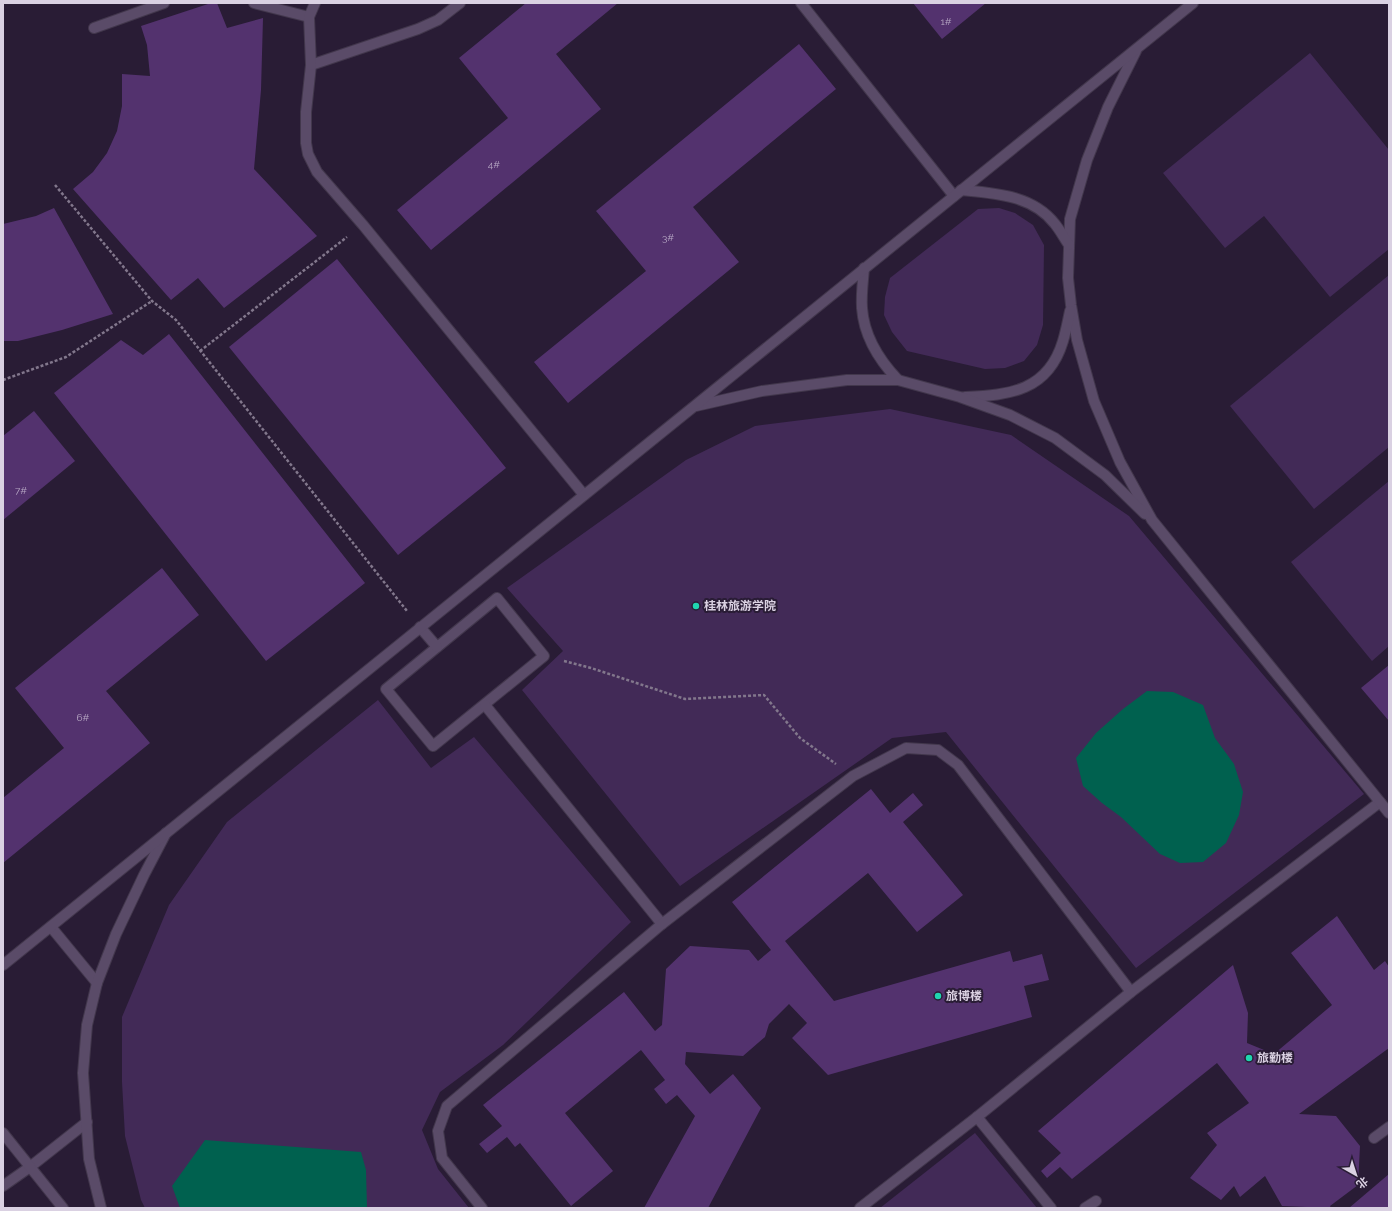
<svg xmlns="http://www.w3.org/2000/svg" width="1392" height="1211" font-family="Raleway,'Noto Sans SC',sans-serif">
  <rect width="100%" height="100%" fill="#291c35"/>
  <g fill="#422a57">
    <polygon points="1310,53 1389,150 1389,249 1330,297 1264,216 1225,248 1163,173"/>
    <polygon points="999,208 1015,213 1033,225 1044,245 1043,325 1037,345 1024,361 1005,368 985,369 907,351 892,332 884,315 885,297 890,278 978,209"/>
    <polygon points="1389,275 1389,447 1314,509 1230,406"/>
    <polygon points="890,409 1011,435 1129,516 1364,794 1136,968 946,732 892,738 680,886 522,690 563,651 507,588 686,460 755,426"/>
    <polygon points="1389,481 1389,646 1372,661 1291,562"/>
    <polygon points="378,700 431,768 474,737 631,922 503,1045 440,1092 422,1130 438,1169 469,1208 145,1208 141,1200 125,1136 122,1082 122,1017 169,905 227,822"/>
    <polygon points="975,1133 1037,1208 880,1208"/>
  </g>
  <g fill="#00614f">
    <polygon points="1147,691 1173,692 1203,705 1215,738 1234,764 1243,792 1239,815 1226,843 1203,862 1180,863 1160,854 1121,817 1102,803 1083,786 1076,758 1096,733 1123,709"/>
    <polygon points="205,1140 361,1152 366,1170 367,1208 180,1208 172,1186"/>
  </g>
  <g fill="#53326e">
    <polygon points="211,3 217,3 227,28 263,18 261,90 254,169 317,236 224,308 198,278 171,300 73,189 93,172 107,153 117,131 122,106 122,74 150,76 147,45 141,26"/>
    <polygon points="526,3 618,3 556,54 601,109 431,250 397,210 508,118 459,58"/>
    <polygon points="913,3 986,3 942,39"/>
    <polygon points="799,44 836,89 693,207 739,262 568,403 534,362 646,271 596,211"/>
    <polygon points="54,208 113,314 62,330 18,341 3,341 3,224 36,216"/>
    <polygon points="337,259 506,468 398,555 229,347"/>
    <polygon points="169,334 365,583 266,661 54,393 121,340 143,355"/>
    <polygon points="34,411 75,461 3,520 3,436"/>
    <polygon points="162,568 199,615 106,691 150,743 3,863 3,798 64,748 15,688"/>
    <polygon points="1389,665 1389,721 1361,688"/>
    <polygon points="871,789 890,813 913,793 923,805 903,822 963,895 917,932 868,873 785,941 834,1001 1010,951 1013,962 1042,954 1049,980 1024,986 1032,1017 828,1075 792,1038 807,1023 789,1004 769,1024 765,1037 743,1056 686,1052 685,1064 710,1094 733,1074 761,1108 708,1208 644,1208 695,1116 677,1095 666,1104 654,1089 665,1080 641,1050 565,1113 613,1171 571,1206 520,1143 515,1147 507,1137 487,1153 479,1144 502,1126 483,1105 624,992 655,1031 662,1025 666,969 690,946 749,950 758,961 771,950 732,902"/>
    <polygon points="1337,916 1374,970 1385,961 1389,967 1389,1048 1299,1114 1336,1116 1360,1146 1358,1185 1330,1206 1331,1208 1282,1206 1265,1176 1240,1197 1234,1186 1221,1200 1190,1178 1217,1145 1207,1133 1249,1103 1217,1063 1072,1179 1060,1167 1047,1178 1041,1171 1061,1153 1038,1131 1233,965 1248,1013 1247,1043 1274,1054 1332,1005 1291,953"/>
    <polygon points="1389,1174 1389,1208 1349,1208"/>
  </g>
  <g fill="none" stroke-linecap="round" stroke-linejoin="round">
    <defs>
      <g id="service">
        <polyline points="254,3 309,17"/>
        <polyline points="460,3 438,20 418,29 311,65 306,112 306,143 308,154 317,172 363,225 584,495"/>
        <polyline points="801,3 954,196"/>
        <polyline points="94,28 164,3"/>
        <polyline points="311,65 309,17 315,3"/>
        <polygon points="497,598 544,656 433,746 386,689"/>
        <polyline points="420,627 437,647"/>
        <polyline points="485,705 662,924"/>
        <polyline points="51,927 97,983"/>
        <polyline points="977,1117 1051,1208"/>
        <polyline points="1374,1138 1389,1127"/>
        <polyline points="3,1186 30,1167 87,1122"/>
        <polyline points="101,1208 89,1159 83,1073 87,1025 97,983 116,934 144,875 166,833"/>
        <polyline points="482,1208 442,1158 438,1131 447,1106 662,924 853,776 906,748 938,750 958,765 1131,992"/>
        <polyline points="860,1208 977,1117 1131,992 1380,802"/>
        <polyline points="1085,1208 1096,1201"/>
      </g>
      <g id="minor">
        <polyline points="1136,51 1108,107 1087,160 1070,219 1068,278 1071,305 1077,340 1094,401 1120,462 1152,520 1389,813"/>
        <path d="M 961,190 C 994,193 1033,195 1055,224 C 1060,230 1064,238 1069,245"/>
        <path d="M 864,268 C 863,281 861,295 862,308 C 864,337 879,360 898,380"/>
        <path d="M 965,397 C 1010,395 1048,391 1063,341 C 1066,331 1068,321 1070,311"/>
        <polyline points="696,406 762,391 847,380 898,380 960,397 1010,415 1055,438 1105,475 1145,514"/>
        <polyline points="3,965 1193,3"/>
        <polyline points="3,1133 63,1208"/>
      </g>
    </defs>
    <use href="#service" stroke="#42374c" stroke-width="12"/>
    <use href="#minor" stroke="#42374c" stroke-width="12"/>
    <g stroke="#82778c" stroke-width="2.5" stroke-dasharray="3 2" stroke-linecap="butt">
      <polyline points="55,185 152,301 176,320 407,611"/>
      <polyline points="200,351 347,237"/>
      <polyline points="3,380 66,357 152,301"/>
      <polyline points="564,661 591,668 685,699 764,695 800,738 836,764"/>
    </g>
    <use href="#service" stroke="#5a4b68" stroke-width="10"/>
    <use href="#minor" stroke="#5a4b68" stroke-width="10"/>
  </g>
  <g fill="#1fd5b0" stroke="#291c35" stroke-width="1.5">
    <circle cx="696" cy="606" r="4"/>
    <circle cx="938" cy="996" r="4"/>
    <circle cx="1249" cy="1058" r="4"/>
  </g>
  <g text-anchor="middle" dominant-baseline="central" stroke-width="4" stroke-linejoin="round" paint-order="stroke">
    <g font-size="10" fill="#b8a9c5">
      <text x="946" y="21">1#</text>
      <text x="494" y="164">4#</text>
      <text x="668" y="237">3#</text>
      <text x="21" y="490">7#</text>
      <text x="83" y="717">6#</text>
    </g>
    <g font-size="12" font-weight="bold" fill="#dad1e2" stroke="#291c35" text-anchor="start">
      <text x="704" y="606">桂林旅游学院</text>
      <text x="946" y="996">旅博楼</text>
      <text x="1257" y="1058">旅勤楼</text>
    </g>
  </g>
  <rect width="1392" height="1211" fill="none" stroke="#dad1e2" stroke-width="8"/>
  <g transform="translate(1356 1175) rotate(141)" stroke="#291c35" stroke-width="3" paint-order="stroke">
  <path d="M0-3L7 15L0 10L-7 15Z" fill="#dad1e2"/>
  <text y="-6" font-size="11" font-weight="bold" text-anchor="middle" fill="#dad1e2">北</text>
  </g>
</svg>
